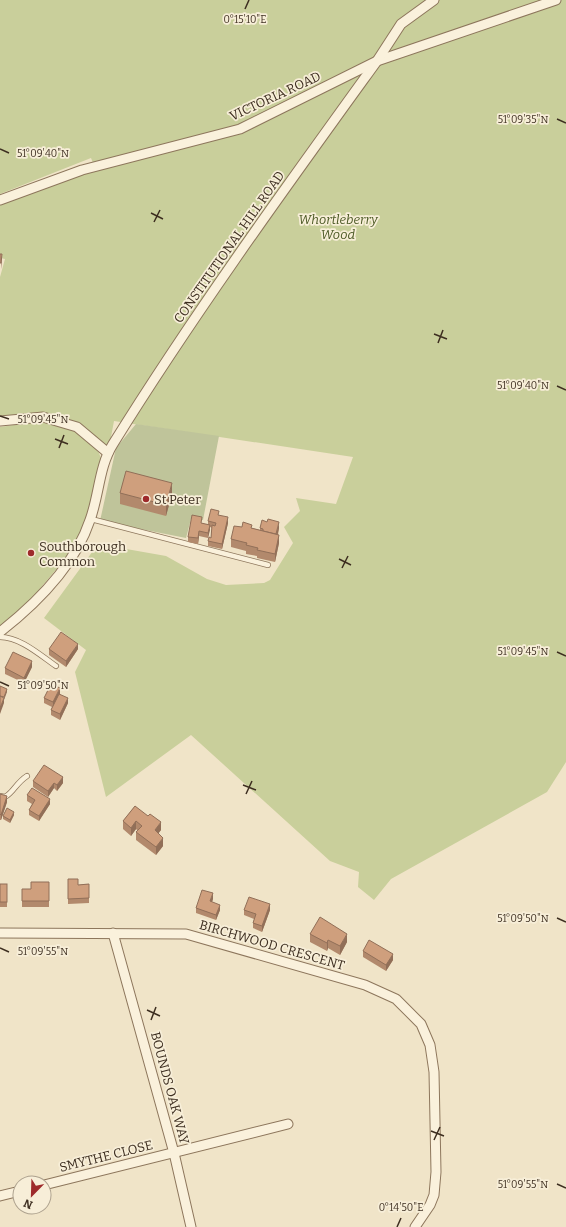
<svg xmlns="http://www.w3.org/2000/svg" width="566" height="1227" font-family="Bitter,serif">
  <rect width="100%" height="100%" fill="#f0e4c8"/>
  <g fill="#c9cf9b">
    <polygon points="0,0 566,0 566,762 547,792 391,879 374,900 358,887 359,872 330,861 191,735 106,797 75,672 86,650 44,618 98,544 166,556 207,579 226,585 264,583 270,580 293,543 284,527 300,511 296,498 336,504 353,457 114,421 108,453 77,427 43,417 0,421 0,277 5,259 0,258 0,200 95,168 91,158 0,194"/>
    <polygon points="42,421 82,433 96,446 101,458 89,513 76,546 27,604 0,627 0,427"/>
  </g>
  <polygon fill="#bfc49a" points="136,424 219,436 203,520 191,519 186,538 100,521 116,448"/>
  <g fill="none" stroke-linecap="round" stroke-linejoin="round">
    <defs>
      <g id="service">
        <polyline points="91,519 268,565"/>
        <path d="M 0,637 C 20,637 40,655 56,666"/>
        <path d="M 0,796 L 5,797 C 14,792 16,783 27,776"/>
      </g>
      <g id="minor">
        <polyline points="0,200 82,170 240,129 377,61 556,0"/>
        <polyline points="0,421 43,417 77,427 108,453"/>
        <path d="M 0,632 C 37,603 75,565 90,520 C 99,496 99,466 113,444 C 195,312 286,187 377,61 L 401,24 L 434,0"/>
        <polyline points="0,933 186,934 365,985 396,999 421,1024 430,1045 434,1072 436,1172 434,1195 430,1205 415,1227"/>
        <polyline points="113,933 174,1153 191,1227"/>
        <polyline points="44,1185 288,1124"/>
        <polyline points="0,1196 20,1191"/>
      </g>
    </defs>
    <use href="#service" stroke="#8d765c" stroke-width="6"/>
    <use href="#minor" stroke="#8d765c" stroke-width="11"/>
    <use href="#service" stroke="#faf1dc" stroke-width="4.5"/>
    <use href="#minor" stroke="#faf1dc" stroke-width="9"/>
  </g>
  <g fill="#b2896c">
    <polygon points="120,493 172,494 166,516 120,504"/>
    <polygon points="219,515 228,523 222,549 208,546 208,541 211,538 212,528 210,527 208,538 199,536 198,544 188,542 188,537 202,523 208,525 208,521"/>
    <polygon points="242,527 252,528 260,530 260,528 279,528 278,535 279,543 275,562 257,558 257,556 246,554 246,551 231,547 231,539"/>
    <polygon points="49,649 78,649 66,667 49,655"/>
    <polygon points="32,667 24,683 5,674 5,668"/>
    <polygon points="60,694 68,703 60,720 51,715 51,710 52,707 44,703 44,698"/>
    <polygon points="33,781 63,783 57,791 54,788 48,797 33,787"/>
    <polygon points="0,794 7,802 1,820 0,820"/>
    <polygon points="27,795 50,804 39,821 29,815 29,810 32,804 27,801"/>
    <polygon points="135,806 161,830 158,833 163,846 156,855 136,840 136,832 138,831 136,829 131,836 123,829 123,821"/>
    <polygon points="14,815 10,823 3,819 3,816"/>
    <polygon points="68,879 78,885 89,884 89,903 68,904"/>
    <polygon points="49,882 49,907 22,907 22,889 31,889"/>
    <rect x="0" y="884" width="7" height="23"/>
    <polygon points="213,899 212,902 220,910 216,920 196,913 196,908"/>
    <polygon points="244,910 270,910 262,932 253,928 253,923 254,919 244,915"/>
    <polygon points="310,934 347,942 340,955 328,948 327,951 310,942"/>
    <polygon points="363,951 393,960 386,971 363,957"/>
  </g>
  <g fill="#916f58">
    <polygon points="2,254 2,260 1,269 1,263"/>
    <polygon points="172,483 172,494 166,516 166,505"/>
    <polygon points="228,517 228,523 222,549 222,544"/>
    <polygon points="279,522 279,528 276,541 276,536"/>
    <polygon points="210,525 210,530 208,538 208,533"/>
    <polygon points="199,531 199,536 198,544 198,538"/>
    <polygon points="279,535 279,543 275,562 275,554"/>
    <polygon points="78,644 78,649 66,667 66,661"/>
    <polygon points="32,661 32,667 24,683 24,678"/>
    <polygon points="60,688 60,694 53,708 53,702"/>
    <polygon points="7,689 7,692 4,700 4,697"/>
    <polygon points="4,698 4,703 0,714 0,708"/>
    <polygon points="68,698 68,703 60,720 60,714"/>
    <polygon points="63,777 63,783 57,791 57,785"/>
    <polygon points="54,783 54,788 48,797 48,791"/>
    <polygon points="7,796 7,802 1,820 1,815"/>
    <polygon points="50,799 50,804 39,821 39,816"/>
    <polygon points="14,812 14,815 10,823 10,820"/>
    <polygon points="136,821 136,829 131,836 131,828"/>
    <polygon points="161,822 161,830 155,838 155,830"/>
    <polygon points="163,838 163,846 156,855 156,847"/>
    <polygon points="213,893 213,899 210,907 210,901"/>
    <polygon points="270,904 270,910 262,932 262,926"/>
    <polygon points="220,905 220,910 216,920 216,915"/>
    <polygon points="347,934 347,942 340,955 340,946"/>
    <polygon points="328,940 328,948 327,951 327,943"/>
    <polygon points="393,954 393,960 386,971 386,965"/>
  </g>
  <g fill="#cf9f7d" stroke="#916f58">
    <polygon points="0,254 2,254 1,263 0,263"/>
    <polygon points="126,471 172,483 166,505 120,493"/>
    <polygon points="211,509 219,511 218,515 228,517 222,544 208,541 209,537 211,538 212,525 215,526 216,523 208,521"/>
    <polygon points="192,515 202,517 201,523 210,525 208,533 199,531 198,538 188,537"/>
    <polygon points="268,519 279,522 276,534 263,531 263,529 260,528 262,520 267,522"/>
    <polygon points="243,522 252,525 251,528 279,535 275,554 257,550 258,548 246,545 247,543 231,539 234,526 242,527"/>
    <polygon points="61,632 78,644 66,661 49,649"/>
    <polygon points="13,652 32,661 24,678 5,668"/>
    <polygon points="51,684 60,688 53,702 44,698"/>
    <polygon points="0,686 7,689 4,697 0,696"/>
    <polygon points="59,694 68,698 60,714 51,710"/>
    <polygon points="0,696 4,698 0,708"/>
    <polygon points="44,765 63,777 57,785 54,783 48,791 33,781"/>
    <polygon points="32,788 50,799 39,816 29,810 35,800 27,795"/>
    <polygon points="0,794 7,796 1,815 0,814"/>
    <polygon points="135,806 148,816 150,814 161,822 155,830 163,838 156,847 136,832 142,826 136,821 131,828 123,821"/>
    <polygon points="7,808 14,812 10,820 3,816"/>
    <polygon points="68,879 78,879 78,885 89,884 89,898 68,899"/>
    <polygon points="31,882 49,882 49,901 22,901 22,889 31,889"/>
    <rect x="0" y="884" width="7" height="18"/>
    <polygon points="202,890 213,893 210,901 220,905 216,915 196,908"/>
    <polygon points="249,897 270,904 262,926 253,923 256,914 244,910"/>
    <polygon points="320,917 347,934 340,946 328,940 327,943 310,934"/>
    <polygon points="369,940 393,954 386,965 363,951"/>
  </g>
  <path fill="none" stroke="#3d2e20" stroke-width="1.5" d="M 245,9 L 249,0M 557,119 L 566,123M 0,149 L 9,153M 151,213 L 163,219M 154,222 L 160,210M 434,334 L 447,339M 438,343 L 443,330M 557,386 L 566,390M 0,416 L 9,419M 55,439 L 68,444M 59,448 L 64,435M 339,559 L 351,565M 342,568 L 348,556M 557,652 L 566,656M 0,682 L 9,686M 243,785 L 256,790M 246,794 L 252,781M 557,918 L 566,922M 0,948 L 9,952M 147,1010 L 160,1016M 151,1020 L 156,1007M 431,1131 L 444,1136M 434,1140 L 440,1127M 557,1184 L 566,1188M 397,1227 L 401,1218"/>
  <g fill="#9e2a2b" stroke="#f7eed8" stroke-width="1.5">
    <circle cx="146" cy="499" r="4"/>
    <circle cx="31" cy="553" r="4"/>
  </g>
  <g text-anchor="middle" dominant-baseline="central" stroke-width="3.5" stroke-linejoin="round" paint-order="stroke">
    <g font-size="13" fill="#3d2e20" stroke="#f7eed8">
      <text transform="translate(275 96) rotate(-25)">VICTORIA ROAD</text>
      <text transform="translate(229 247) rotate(-55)">CONSTITUTIONAL HILL ROAD</text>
      <text transform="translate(272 945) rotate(16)">BIRCHWOOD CRESCENT</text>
      <text transform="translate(170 1088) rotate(75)">BOUNDS OAK WAY</text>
      <text transform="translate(106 1156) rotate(-14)">SMYTHE CLOSE</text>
    </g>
    <g font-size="13" font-style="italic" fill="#4d5a26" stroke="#f7eed8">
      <text x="338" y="219">Whortleberry<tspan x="338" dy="15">Wood</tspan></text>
    </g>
    <g font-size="13" fill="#3d2e20" stroke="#f7eed8" text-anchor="start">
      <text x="154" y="499">St Peter</text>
      <text x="39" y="546">Southborough<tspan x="39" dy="15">Common</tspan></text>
    </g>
  </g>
  <g font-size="10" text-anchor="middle" fill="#3d2e20" stroke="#f7eed8" stroke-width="3.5" stroke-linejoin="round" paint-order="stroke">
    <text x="245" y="23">0°15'10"E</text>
    <text x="523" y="123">51°09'35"N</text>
    <text x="43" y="157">51°09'40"N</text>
    <text x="523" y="389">51°09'40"N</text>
    <text x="43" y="423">51°09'45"N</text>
    <text x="523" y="655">51°09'45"N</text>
    <text x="43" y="689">51°09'50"N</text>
    <text x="523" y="922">51°09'50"N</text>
    <text x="43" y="955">51°09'55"N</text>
    <text x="523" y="1188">51°09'55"N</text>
    <text x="401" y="1211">0°14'50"E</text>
  </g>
  <g transform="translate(32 1195) rotate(203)"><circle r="19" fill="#f7eed8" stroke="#ada18e"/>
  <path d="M0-3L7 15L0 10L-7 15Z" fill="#9e2a2b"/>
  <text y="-6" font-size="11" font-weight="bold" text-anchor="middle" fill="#3d2e20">N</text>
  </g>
</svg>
